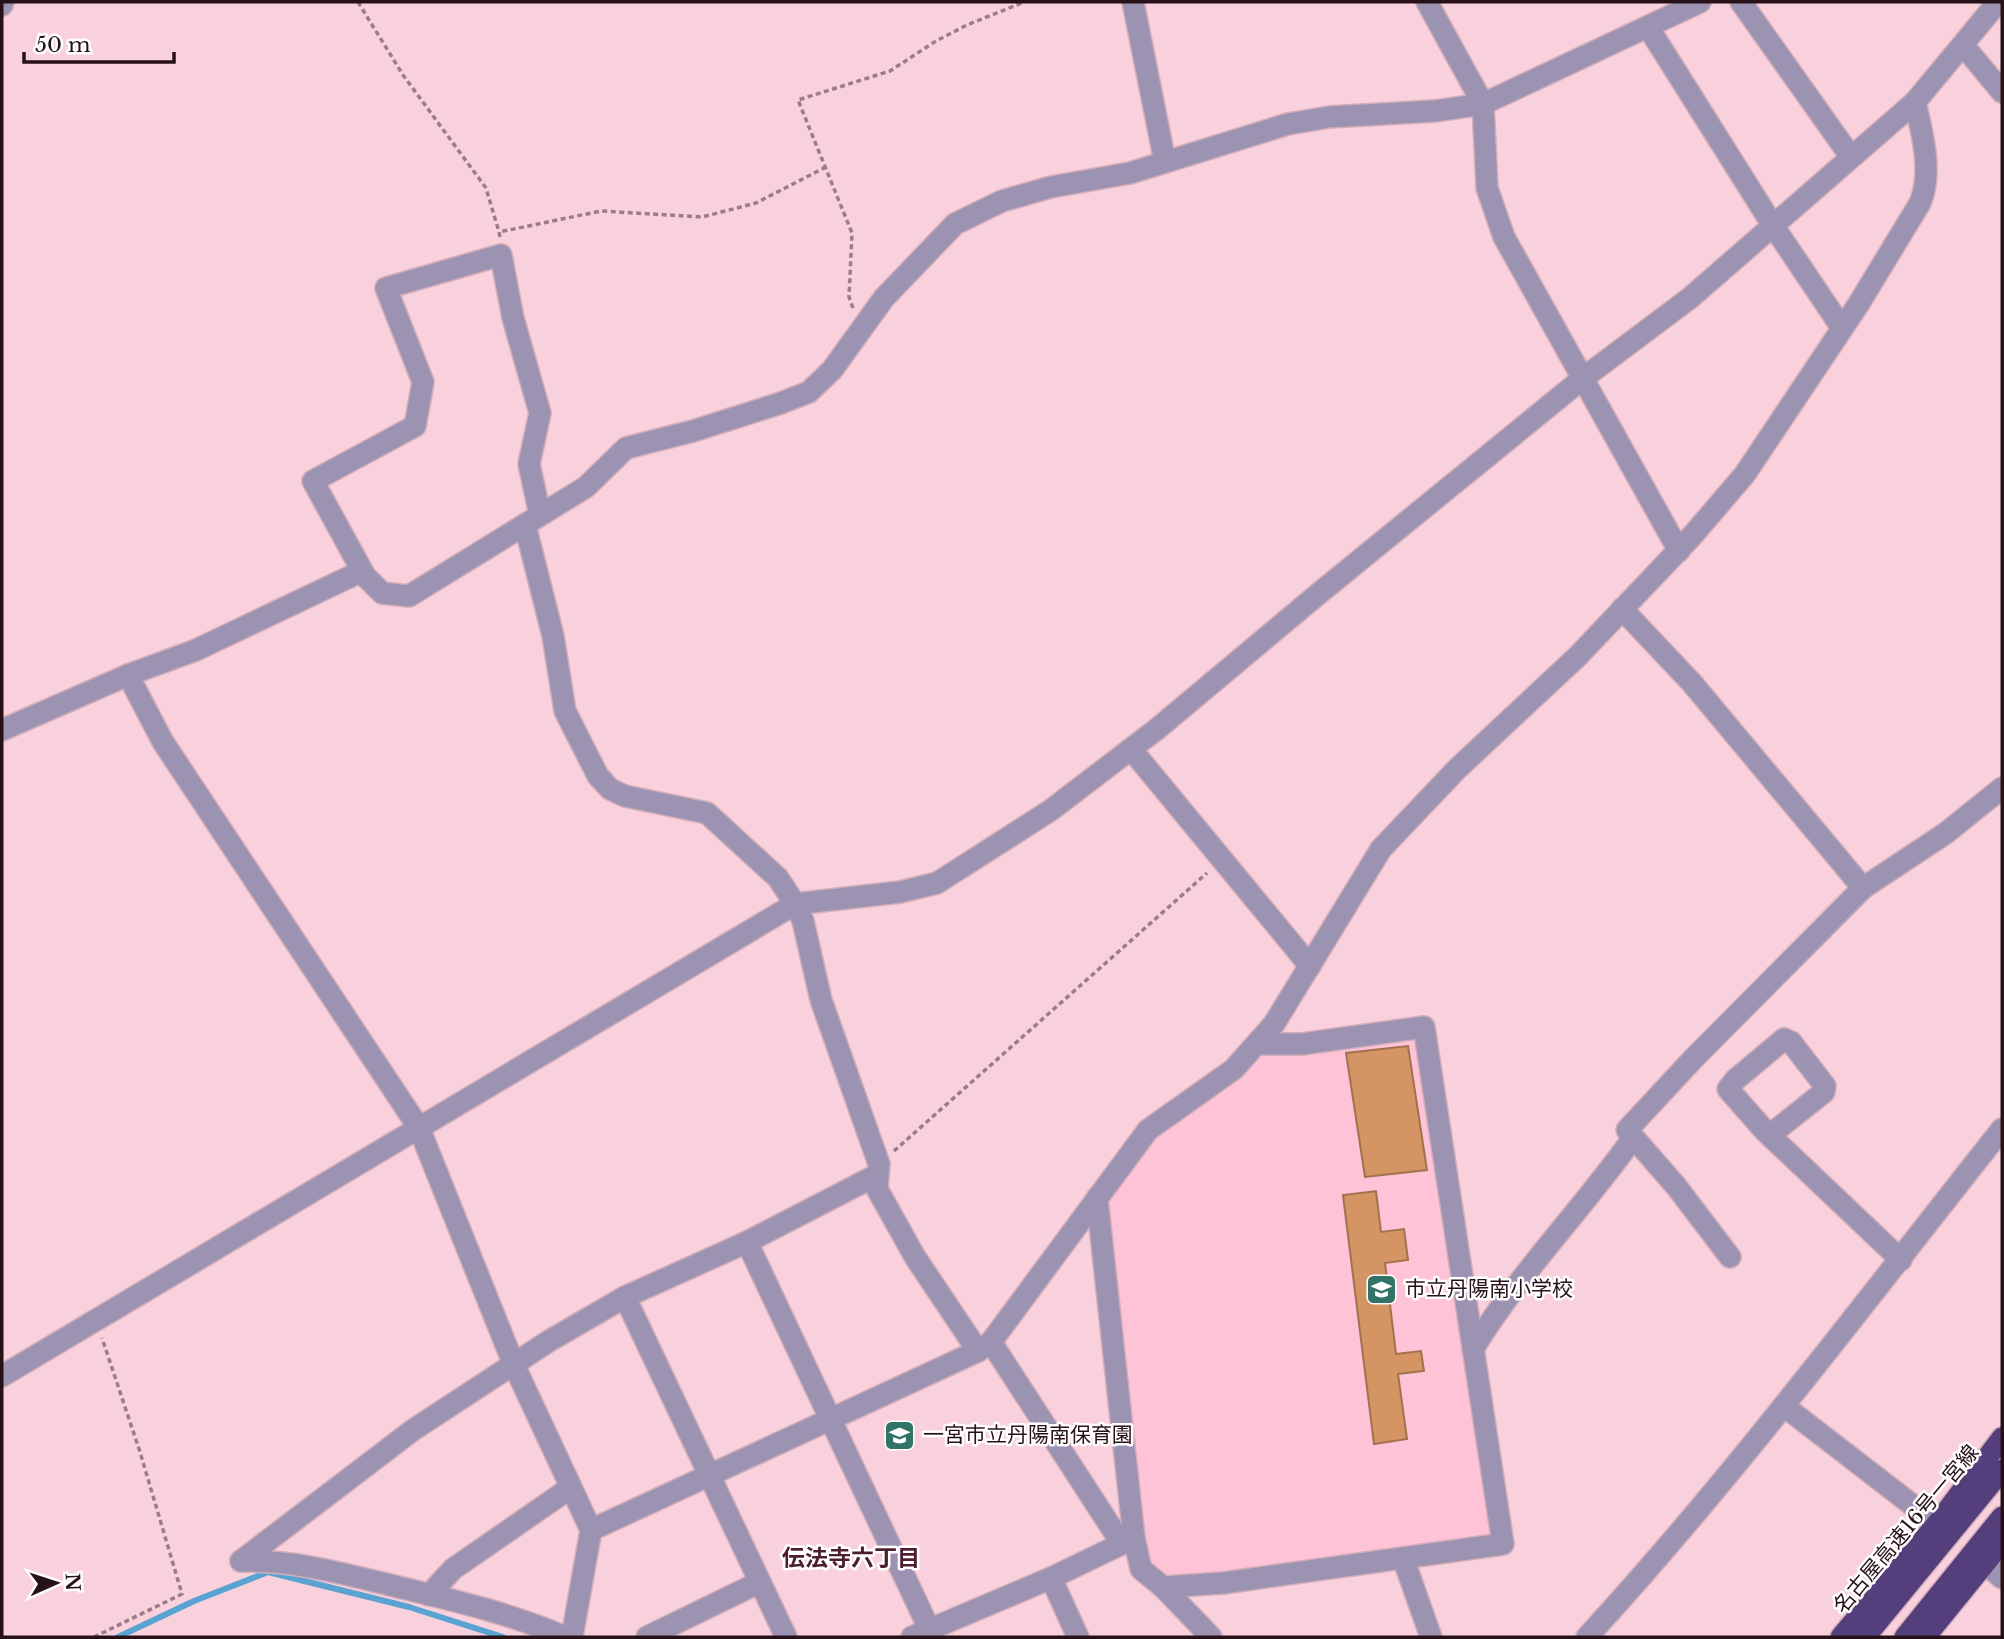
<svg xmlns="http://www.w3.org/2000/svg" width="2004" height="1639" font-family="'Libre Baskerville','Noto Sans JP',serif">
  <rect width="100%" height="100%" fill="#f9d1dd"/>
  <polygon fill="#fec3d6" points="1416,1036 1492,1535 1165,1581 1148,1568 1106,1203 1161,1130 1259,1053"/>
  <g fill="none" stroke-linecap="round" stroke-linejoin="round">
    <polyline stroke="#58a3d2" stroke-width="6" points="118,1637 194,1601 268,1572 409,1607 503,1637"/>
  </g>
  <g fill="#d49463" stroke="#a1724d" stroke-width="2">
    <polygon points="1408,1046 1427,1170 1365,1177 1346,1053"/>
    <polygon points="1376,1191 1381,1232 1404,1229 1408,1260 1385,1263 1396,1354 1421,1351 1424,1371 1398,1374 1407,1439 1374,1444 1343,1195"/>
  </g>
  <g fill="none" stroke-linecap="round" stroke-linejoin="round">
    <defs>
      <g id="minor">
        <polyline points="1133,2 1165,162"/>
        <polyline points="1427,2 1483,104 1487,188 1504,237 1679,551"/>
        <polyline points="1741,2 1851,157"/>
        <polyline points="2,5 3,2"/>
        <polyline points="1648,27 1772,224 1842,328"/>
        <polyline points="1963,45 2002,92"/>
        <polyline points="540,515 529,464 540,413 513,318 501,255 386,288 423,382 415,426 313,481 365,576 382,593 409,596 586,487 626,448 693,431 781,403 809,392 832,370 884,298 955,224 1002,201 1051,187 1130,173 1288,124 1329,117 1435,111 1483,104 1700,2"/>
        <polyline points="525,525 553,636 565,711 598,776 610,789 625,796 707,813 778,878 795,904 803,921 821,1000 879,1164 877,1188"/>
        <polyline points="1622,609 1692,683 1863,888"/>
        <polyline points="128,675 163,742 419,1128 514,1365 591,1530 572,1637"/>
        <polyline points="2,730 128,675 196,650 362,571"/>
        <polyline points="1131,749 1310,966"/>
        <polyline points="1770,1135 1824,1092 1825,1086 1791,1042 1784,1039 1735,1080 1728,1089 1765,1131 1901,1260"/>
        <polyline points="747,1242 933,1637"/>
        <polyline points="1730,1257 1676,1186 1627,1130 1695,1057 1863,888 1946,833 2002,788"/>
        <polyline points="625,1297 786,1637"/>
        <polyline points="991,1342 1122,1544"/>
        <path d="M 1473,1349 C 1520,1272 1581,1211 1633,1138"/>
        <polyline points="2,1376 795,904 900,892 937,883 1051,810 1157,729 1317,595 1582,379 1690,298 1915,102 1998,2"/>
        <polyline points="1784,1406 1937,1524"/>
        <path d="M 591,1530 L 978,1351 L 991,1342 L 1148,1130 L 1234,1069 L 1274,1024 L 1381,849 L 1457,769 L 1578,656 L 1692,536 L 1745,474 L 1858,305 L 1920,203 C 1933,173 1922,132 1915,102"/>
        <polyline points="1134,1538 1141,1569 1163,1587 1223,1583 1503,1544 1424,1027 1302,1044 1257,1044"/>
        <polyline points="1403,1558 1431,1637"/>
        <polyline points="241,1561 413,1430 549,1341 625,1297 747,1242 871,1178 915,1257 978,1351"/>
        <path d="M 241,1561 C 292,1560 341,1573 390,1585 C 448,1599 510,1613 565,1637"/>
        <polyline points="1985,1564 2002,1578"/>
        <polyline points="1051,1578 1078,1637"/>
        <polyline points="1163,1587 1211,1637"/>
        <polyline points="429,1595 453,1569 570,1488"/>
        <polyline points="647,1637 760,1582"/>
        <polyline points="912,1637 1051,1578 1134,1538 1097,1198"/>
        <path d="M 1587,1637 C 1735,1476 1866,1300 2002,1129"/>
      </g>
      <g id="highway">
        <polyline points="1841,1637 1937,1524 2002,1438"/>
        <polyline points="1865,1637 2002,1470"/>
        <polyline points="1905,1637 2002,1517"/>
        <polyline points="1925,1637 2002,1542"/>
      </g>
    </defs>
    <use href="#minor" stroke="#d3aeba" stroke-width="24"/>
    <use href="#highway" stroke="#d3aeba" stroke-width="24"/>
    <g stroke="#9c7c86" stroke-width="3.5" stroke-dasharray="5 3.5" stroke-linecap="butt">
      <polyline points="358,2 403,75 486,188 499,232"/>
      <polyline points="500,237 499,232 601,211 702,217 756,203 826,167"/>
      <polyline points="853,308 849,297 852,233 798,100 890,71 936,41 967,25 1024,2"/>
      <polyline points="894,1151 1207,873"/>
      <polyline points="94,1637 182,1594 140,1452 102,1338"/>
    </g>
    <use href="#minor" stroke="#9c93b2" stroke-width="21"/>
    <use href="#highway" stroke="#543f7c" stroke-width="21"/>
  </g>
  <defs>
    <symbol id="school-square" viewBox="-11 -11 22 22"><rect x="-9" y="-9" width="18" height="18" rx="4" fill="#317467" stroke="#fefefe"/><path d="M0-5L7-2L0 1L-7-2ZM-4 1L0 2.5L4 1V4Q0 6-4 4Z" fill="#fff"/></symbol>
  </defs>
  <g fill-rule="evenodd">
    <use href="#school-square" x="1364" y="1272" width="35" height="35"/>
    <use href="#school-square" x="882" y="1418" width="35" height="35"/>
  </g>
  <g text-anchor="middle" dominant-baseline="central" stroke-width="5" stroke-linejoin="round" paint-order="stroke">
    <g font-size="21" fill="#271119" stroke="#fefefe" text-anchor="start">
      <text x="1405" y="1289">市立丹陽南小学校</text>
      <text x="923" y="1435">一宮市立丹陽南保育園</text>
    </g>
    <g font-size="21" fill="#271119" stroke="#fefefe">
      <text transform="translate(1906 1529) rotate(-50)">名古屋高速16号一宮線</text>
    </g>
    <g font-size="23" font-weight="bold" fill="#4f1d30" stroke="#fefefe">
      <text x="851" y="1558">伝法寺六丁目</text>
    </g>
  </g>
  <rect width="2004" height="1639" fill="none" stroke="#271119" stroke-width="7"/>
  <g transform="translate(56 1583) rotate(87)" stroke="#fefefe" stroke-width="5" paint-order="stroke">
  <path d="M0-5L12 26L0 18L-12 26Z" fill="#271119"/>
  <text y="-10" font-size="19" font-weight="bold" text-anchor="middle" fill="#271119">N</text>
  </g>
  <path d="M24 52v10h150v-10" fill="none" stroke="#271119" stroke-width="3.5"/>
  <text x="35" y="52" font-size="21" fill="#271119" stroke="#fefefe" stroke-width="5" paint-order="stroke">50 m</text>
</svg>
